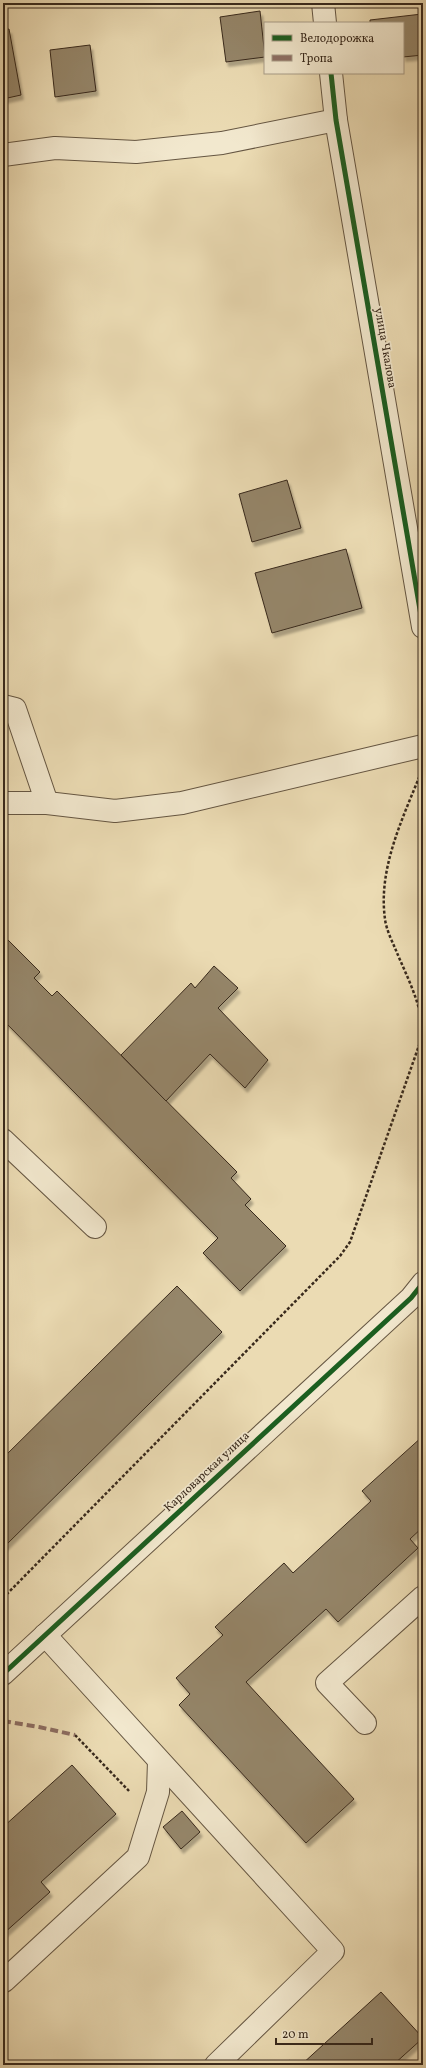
<svg xmlns="http://www.w3.org/2000/svg" width="426" height="2068" font-family="Vollkorn,serif">
  <defs>
    <filter id="shadow"><feDropShadow dx="2.5" dy="4.5" stdDeviation="1" flood-color="#0004"/></filter>
  </defs>
  <rect width="100%" height="100%" fill="#ebdbb3"/>
  <filter id="stains"><feTurbulence type="fractalNoise" baseFrequency=".005" numOctaves="4"/><feColorMatrix values="0 0 0 0 .2 0 0 0 0 .09 0 0 0 0 .02 0 0 0 .5 -.17"/></filter>
  <radialGradient id="worn" r=".72"><stop offset=".6" stop-color="#630" stop-opacity="0"/><stop offset="1" stop-color="#630" stop-opacity=".3"/></radialGradient>
  <g fill="#95866b" stroke="#38291c" filter="url(#shadow)">
    <polygon points="260,11 265,57 226,62 220,17"/>
    <polygon points="422,14 423,55 403,57 403,23 370,23 370,20"/>
    <polygon points="9,29 21,95 3,99 3,30"/>
    <polygon points="90,45 96,91 55,97 50,50"/>
    <polygon points="287,480 301,528 252,542 239,494"/>
    <polygon points="346,549 362,608 272,633 255,573"/>
    <polygon points="3,935 40,972 34,978 52,996 57,991 237,1172 231,1178 251,1199 245,1205 286,1246 240,1291 203,1253 218,1238 3,1020"/>
    <polygon points="214,966 238,988 218,1008 268,1060 245,1088 210,1054 166,1101 121,1055 191,983 195,988"/>
    <polygon points="177,1286 222,1332 3,1548 3,1458"/>
    <polygon points="423,1436 423,1527 410,1539 418,1548 338,1622 326,1609 246,1682 354,1799 306,1843 179,1705 190,1694 176,1678 223,1635 215,1627 284,1563 293,1573 371,1501 362,1491"/>
    <polygon points="72,1765 116,1814 41,1882 50,1892 3,1934 3,1827"/>
    <polygon points="182,1811 200,1832 181,1849 163,1827"/>
    <polygon points="381,1992 423,2038 393,2065 301,2065"/>
    <polygon points="290,2060 295,2065 284,2065"/>
  </g>
  <g fill="none" stroke-linecap="round" stroke-linejoin="round">
    <defs>
      <g id="minor">
        <polyline points="323,3 325,23"/>
        <polyline points="331,73 336,120 423,627"/>
        <polyline points="3,155 55,148 136,152 222,143 336,120"/>
        <polyline points="3,706 15,709 47,803"/>
        <polyline points="3,803 47,803 115,811 182,803 423,746"/>
        <polyline points="3,1140 95,1227"/>
        <polyline points="45,1635 333,1951 216,2065"/>
        <polyline points="3,1674 411,1298 423,1283"/>
        <polyline points="365,1723 327,1683 423,1597"/>
        <polyline points="4,1981 138,1857 158,1792 159,1761"/>
      </g>
    </defs>
    <use href="#minor" stroke="#655642" stroke-width="24"/>
    <g stroke="#38291c" stroke-width="2.5" stroke-dasharray="3 2" stroke-linecap="butt">
      <path d="M 3,1598 L 340,1256 L 350,1242 L 423,1034 C 422,1004 406,975 395,948 C 391,939 386,928 385,919 C 378,869 402,820 420,775"/>
      <polyline points="75,1735 129,1791"/>
    </g>
    <use href="#minor" stroke="#f2e8ce" stroke-width="22"/>
    <polyline stroke="#8d6e63" stroke-width="4" stroke-dasharray="8 4" stroke-linecap="butt" points="3,1721 39,1727 75,1735"/>
    <defs>
      <g id="cycleway">
        <polyline points="331,73 336,120 423,627"/>
        <polyline points="3,1674 411,1298 423,1283"/>
      </g>
    </defs>
    <use href="#cycleway" stroke="#f2e8ce" stroke-width="8"/>
    <use href="#cycleway" stroke="#1b5e20" stroke-width="5"/>
  </g>
  <g text-anchor="middle" dominant-baseline="central" stroke-width="3.5" stroke-linejoin="round" paint-order="stroke">
    <g font-size="12" fill="#38291c" stroke="#f2e8ce">
      <text transform="translate(385 348) rotate(80)">улица Чкалова</text>
      <text transform="translate(207 1472) rotate(-43)">Карловарская улица</text>
    </g>
  </g>
  <rect width="426" height="2068" fill="none" stroke="#ebdbb3" stroke-width="16"/>
  <rect x="4" y="4" width="418" height="2060" fill="none" stroke="#38291c" stroke-width="2"/>
  <rect x="8" y="8" width="410" height="2052" fill="none" stroke="#38291c"/>
  <rect x="264" y="22" width="140" height="52" fill="#f2e8ce" stroke="#a89c87"/>
  <rect x="272" y="35" width="20" height="6" fill="#1b5e20" stroke="#a89c87"/>
  <text x="300" y="42" font-size="12" fill="#38291c">Велодорожка</text>
  <rect x="272" y="55" width="20" height="6" fill="#8d6e63" stroke="#a89c87"/>
  <text x="300" y="62" font-size="12" fill="#38291c">Тропа</text>
  <path d="M276 2038v6h96v-6" fill="none" stroke="#38291c" stroke-width="2"/>
  <text x="282" y="2038" font-size="12" fill="#38291c" stroke="#f2e8ce" stroke-width="3" paint-order="stroke">20 m</text>
  <rect width="100%" height="100%" filter="url(#stains)"/>
  <rect width="100%" height="100%" fill="url(#worn)"/>
</svg>
